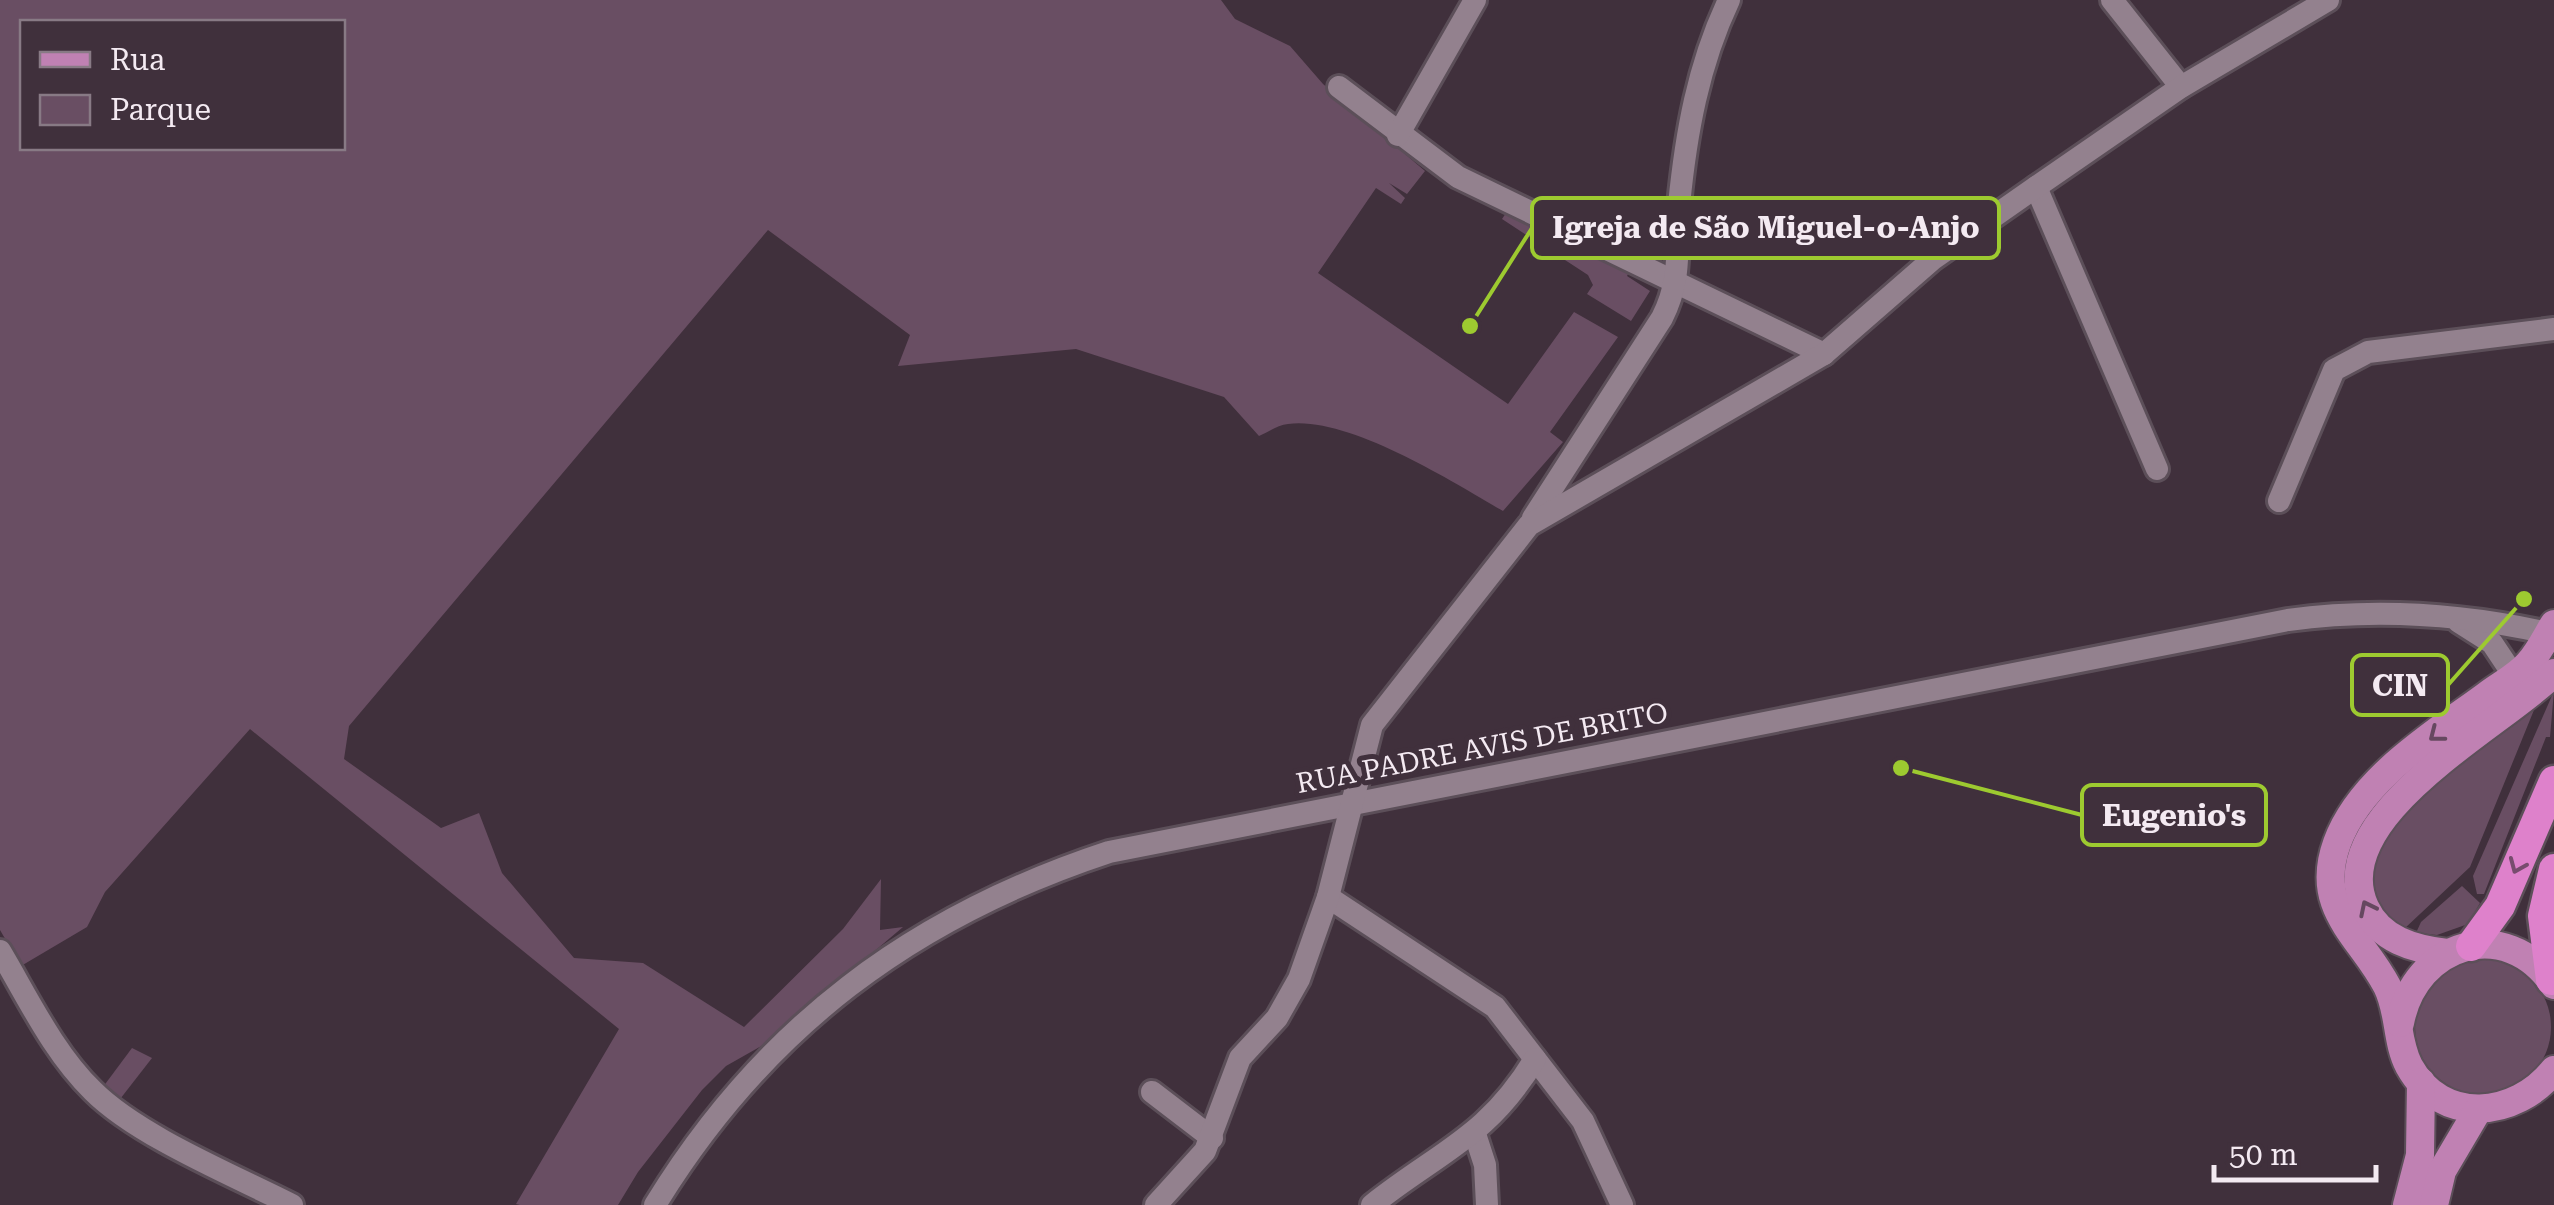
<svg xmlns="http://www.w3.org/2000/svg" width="2554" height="1205" font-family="'Roboto Serif',serif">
  <rect width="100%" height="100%" fill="#40303c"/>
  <g fill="#694e63" fill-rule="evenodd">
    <path d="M 0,0 L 1221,0 L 1235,19 L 1290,46 L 1323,84 L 1425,171 L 1407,194 L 1389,183 L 1405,198 L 1401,204 L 1376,188 L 1318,273 L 1508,404 L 1574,312 L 1618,337 L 1550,432 L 1563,442 L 1503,511 C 1451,481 1348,416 1288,424 C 1278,425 1268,432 1259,436 L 1224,397 L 1076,349 L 898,366 L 910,335 L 768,230 L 349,726 L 344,759 L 441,828 L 479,813 L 502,873 L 574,958 L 643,963 L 744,1027 L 843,929 L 881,879 L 880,930 L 903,927 L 765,1044 L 726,1066 L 702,1090 L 638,1172 L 618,1205 L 520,1205 L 516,1204 L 619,1029 L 250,729 L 105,892 L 87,927 L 21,966 L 0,930 ZM 22,22 L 342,22 L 342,148 L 22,148 Z"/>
    <polygon points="1508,210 1629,272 1627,276 1650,291 1631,321 1587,294 1593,285 1588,275 1502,219"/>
    <polygon points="2554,691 2550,737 2546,737 2484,894 2477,894 2473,876"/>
    <path d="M 2534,710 L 2470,867 L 2404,929 C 2298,862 2483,751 2534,710 Z"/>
    <polygon points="2462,886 2480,903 2468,924 2437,935 2416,933 2421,922"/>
    <circle cx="2483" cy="1027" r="68"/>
    <polygon points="132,1048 152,1058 117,1103 103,1087"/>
  </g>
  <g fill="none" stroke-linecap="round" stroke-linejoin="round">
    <defs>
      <g id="minor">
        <polyline points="2112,0 2181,87"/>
        <polyline points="1339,87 1458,177 1824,354"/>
        <polyline points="1398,135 1475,0"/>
        <polyline points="2036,187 2157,469"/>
        <polyline points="2279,501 2334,370 2368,352 2554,329"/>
        <path d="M 1533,518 L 1662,318 C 1682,279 1676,248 1679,205 C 1686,134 1698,65 1729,0"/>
        <polyline points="2459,622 2492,643 2514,676"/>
        <polyline points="1328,897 1495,1007 1583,1121 1622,1205"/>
        <path d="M 0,951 C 28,998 53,1052 93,1091 C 138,1136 233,1175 292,1205"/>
        <polyline points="1152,1092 1212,1138"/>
        <polyline points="1475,1134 1485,1165 1487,1205"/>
        <path d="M 655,1205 C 764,1027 912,917 1109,852 L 2288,620 C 2375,608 2463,614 2548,633"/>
        <polyline points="1156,1205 1205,1151 1240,1058 1277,1018 1299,979 1328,897 1372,725 1529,525 1824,354 1933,259 2036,187 2181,87 2328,0"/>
        <path d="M 1372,1205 C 1440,1151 1487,1138 1535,1059"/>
      </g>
      <g id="major">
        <path d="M 2554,624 C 2546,637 2539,652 2529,663 C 2518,676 2500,685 2487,695 C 2434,734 2360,779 2337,843 C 2313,909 2361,936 2387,986 C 2400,1012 2396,1041 2409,1066 C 2442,1126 2516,1118 2554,1070"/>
        <path d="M 2447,953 C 2414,949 2380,940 2365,907 C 2323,817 2500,726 2554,673"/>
        <path d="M 2400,1023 C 2415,943 2506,914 2554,985"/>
        <polyline points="2407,1205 2420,1155 2421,1082"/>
        <polyline points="2434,1205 2442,1171 2478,1110"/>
      </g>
      <g id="highway">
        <polyline points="2471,946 2500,906 2554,781"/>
        <polyline points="2551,980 2543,916 2554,869"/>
      </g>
    </defs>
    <use href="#minor" stroke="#5c4f59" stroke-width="28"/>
    <use href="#major" stroke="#5c4f59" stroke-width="32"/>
    <use href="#highway" stroke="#5c4f59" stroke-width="35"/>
    <use href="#minor" stroke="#93818e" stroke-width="22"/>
    <use href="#major" stroke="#c081b3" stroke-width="28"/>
    <use href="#highway" stroke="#de81cb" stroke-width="30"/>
  </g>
  <defs><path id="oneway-chevron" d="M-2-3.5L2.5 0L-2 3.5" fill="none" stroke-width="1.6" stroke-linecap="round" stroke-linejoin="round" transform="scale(2.5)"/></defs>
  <g stroke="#664860">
    <use href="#oneway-chevron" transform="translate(2436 735) rotate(142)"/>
    <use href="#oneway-chevron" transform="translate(2367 908) rotate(-116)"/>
  </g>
  <use stroke="#774c6e" href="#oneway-chevron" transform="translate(2517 866) rotate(113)"/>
  <g text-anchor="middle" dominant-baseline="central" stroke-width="10" stroke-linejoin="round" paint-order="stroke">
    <g font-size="28" fill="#f4eaf2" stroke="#40303c">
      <text transform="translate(1482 748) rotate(-11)">RUA PADRE AVIS DE BRITO</text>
    </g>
  </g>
  <path fill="none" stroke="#9dca30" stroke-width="4" d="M1470 326L1532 228M2524 599L2448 685M1901 768L2082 815"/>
  <g fill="#9dca30" stroke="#40303c" stroke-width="4">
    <circle cx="1470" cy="326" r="10"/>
    <circle cx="2524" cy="599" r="10"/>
    <circle cx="1901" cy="768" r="10"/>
  </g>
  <g fill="#40303c" stroke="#9dca30" stroke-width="4">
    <rect x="1532" y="198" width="467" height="60" rx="10"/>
    <rect x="2352" y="655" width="96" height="60" rx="10"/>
    <rect x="2082" y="785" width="184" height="60" rx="10"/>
  </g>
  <g font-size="30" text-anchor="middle" font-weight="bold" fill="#f4eaf2">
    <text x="1766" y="238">Igreja de São Miguel-o-Anjo</text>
    <text x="2400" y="696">CIN</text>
    <text x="2174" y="826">Eugenio's</text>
  </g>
  <rect x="20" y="20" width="325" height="130" fill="#40303c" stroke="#887a85" stroke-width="2.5"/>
  <rect x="40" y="52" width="50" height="15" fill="#c081b3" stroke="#887a85" stroke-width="2.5"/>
  <text x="110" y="70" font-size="30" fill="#f4eaf2">Rua</text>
  <rect x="40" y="95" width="50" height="30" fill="#694e63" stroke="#887a85" stroke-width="2.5"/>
  <text x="110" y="120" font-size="30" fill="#f4eaf2">Parque</text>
  <path d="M2214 1165v15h162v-15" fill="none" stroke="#f4eaf2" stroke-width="5"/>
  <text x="2229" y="1165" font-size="30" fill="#f4eaf2" stroke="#40303c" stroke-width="8" paint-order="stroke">50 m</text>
</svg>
